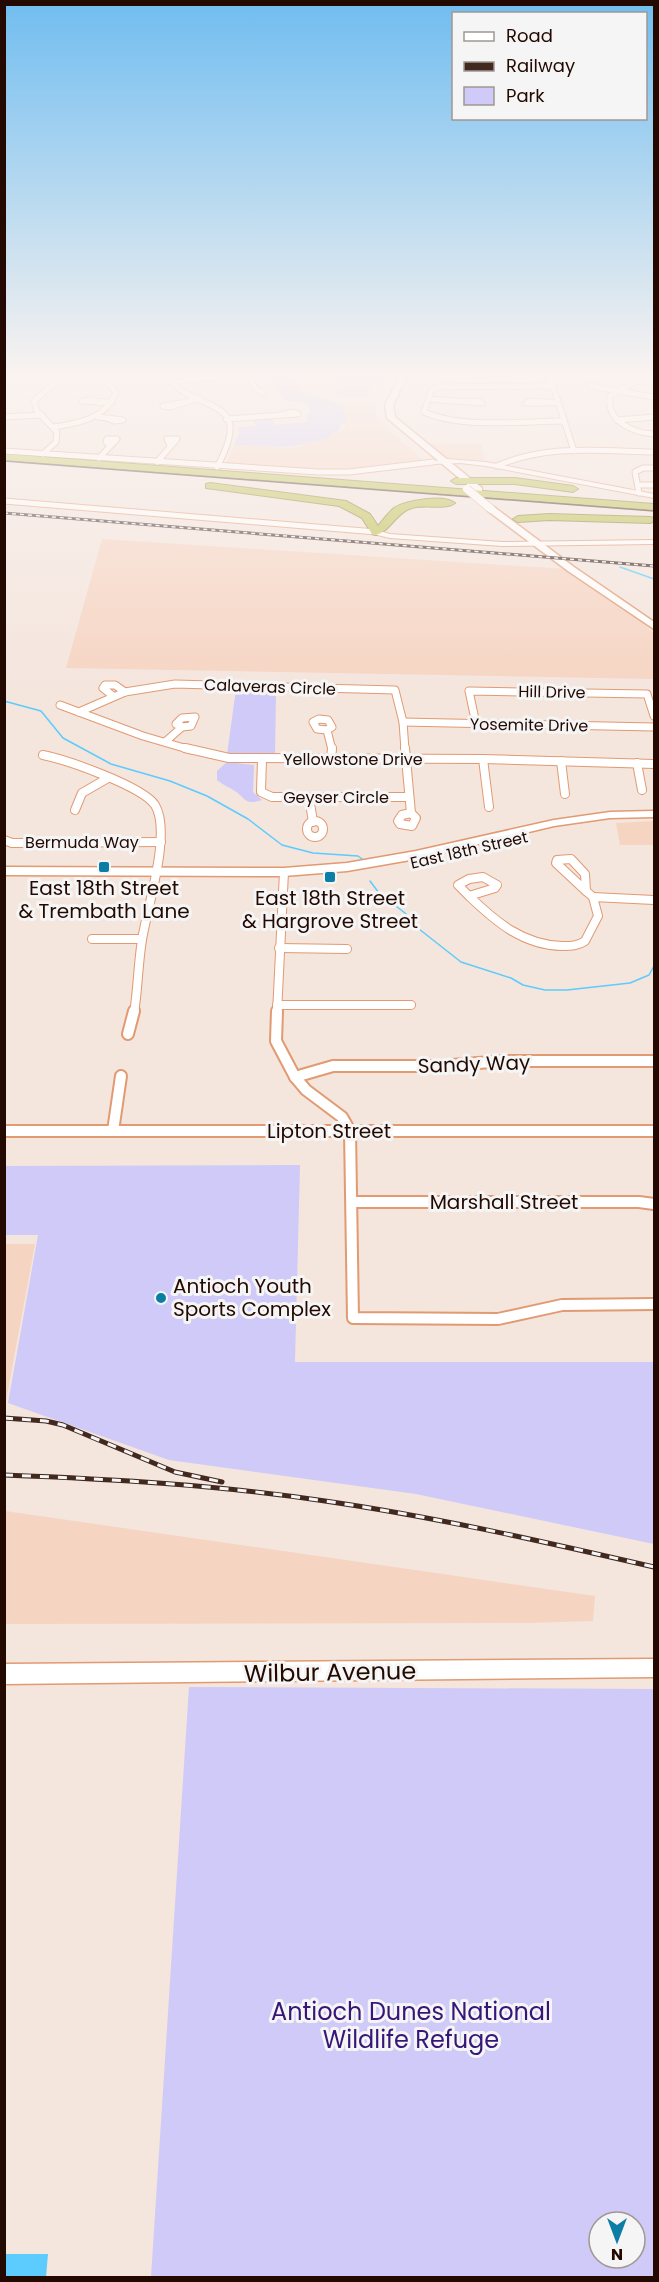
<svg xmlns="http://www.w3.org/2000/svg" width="659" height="2282" font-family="Poppins,sans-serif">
  <rect width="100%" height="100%" fill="#f4e5dd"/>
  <g fill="#f6d4c2">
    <polygon points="341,403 376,405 375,413 380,422 423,460 339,470 226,464 234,445 292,448 327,439 331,434 346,429"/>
    <polygon points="425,444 481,444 484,461 444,458"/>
    <polygon points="102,539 566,569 632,613 654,633 654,679 66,668"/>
    <polygon points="654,821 654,845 620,845 616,823"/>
    <polygon points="5,1244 35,1244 5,1406 4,1244"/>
    <polygon points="5,1511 595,1596 593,1621 528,1623 5,1624"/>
  </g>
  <g fill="#cfcaf7" fill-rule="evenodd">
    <path d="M 266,374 L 289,374 L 302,390 L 343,405 L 346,422 L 341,424 L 338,432 L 331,434 L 327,439 L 290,447 L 234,445 L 239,434 L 238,427 L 256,426 L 252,419 L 270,417 L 275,425 L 308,422 L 306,416 L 311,410 C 301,400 300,404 288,401 C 278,397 271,384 266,374 Z"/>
    <polygon points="334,374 385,374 380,386 373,386 367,392 368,397 346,398 335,395 336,387 339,386"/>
    <polygon points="236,689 276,690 275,755 227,755"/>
    <path d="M 227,762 L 254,765 L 253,792 L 262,800 C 244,806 246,798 235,791 C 229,787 223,785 217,780 L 217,771 Z"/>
    <polygon points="300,1165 295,1362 654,1362 654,1544 416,1494 169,1460 8,1403 38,1235 5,1235 5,1166"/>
    <path d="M 189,1687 L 654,1689 L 654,2277 L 151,2277 ZM 599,2222 L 635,2222 L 635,2258 L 599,2258 Z"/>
  </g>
  <polygon fill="#5ccbfd" points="5,2254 48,2254 46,2277 5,2277"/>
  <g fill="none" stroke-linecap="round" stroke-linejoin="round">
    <g stroke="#5ccbfd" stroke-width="1.5">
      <polyline points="620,567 654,579"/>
      <polyline points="4,701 41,711 63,738 111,764 170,781 207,796 248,819 282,845 313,853 358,856 365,861"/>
      <polyline points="370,881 379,893 405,913 419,929 461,962 511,978 523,985 545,990 567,990 630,983 649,975 654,966"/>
    </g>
    <defs>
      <g id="minor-far3">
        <path d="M 49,374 C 72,375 103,370 116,393 C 104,419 80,423 54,427"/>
        <path d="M 165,374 C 193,416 258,392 217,467"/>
        <polyline points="246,374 256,389 263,393"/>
        <polyline points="493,374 500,374"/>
        <polyline points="546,374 553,386 574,451"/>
        <path d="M 639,374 L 636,381 L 610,396 C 606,421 633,433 654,434"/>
        <polyline points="636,381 654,383"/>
        <polyline points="169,382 221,377 204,378"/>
        <path d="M 553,386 L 438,387 L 431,391 L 424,412 C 462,429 522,421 564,421"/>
        <polyline points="590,386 654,397"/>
        <polyline points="429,399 482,403 479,401 464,402"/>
        <polygon points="90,400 98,402 82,401"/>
        <polyline points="98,402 112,402"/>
        <polyline points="98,402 100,402"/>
        <polyline points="180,403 163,406 170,407 199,398"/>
        <polyline points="545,403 526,403 530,401 558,403"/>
        <polyline points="4,417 42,415"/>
        <polyline points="98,417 107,418"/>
        <polygon points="107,418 123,420 114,421"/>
        <polyline points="226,419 298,414 293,412 279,415"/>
        <polyline points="617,420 654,417"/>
        <polyline points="4,451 318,472 349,472 433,462"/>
        <polyline points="43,454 56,442 57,432 37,411 34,401 65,374"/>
        <polyline points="99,458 117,439 107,439 106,442 110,445"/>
        <polyline points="157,462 177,439 167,439 170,446"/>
        <path d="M 497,466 C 546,444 601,451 654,452"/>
        <polyline points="639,485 654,485"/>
        <polyline points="639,493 635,472 643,468 654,468"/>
        <polyline points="4,501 376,532"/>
      </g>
      <g id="minor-far2">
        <polyline points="113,696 103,688 105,685 115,685 125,692"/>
        <polyline points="60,705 143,736 191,750"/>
        <polyline points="79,712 125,692 175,684 395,690 403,722 405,750"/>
        <polygon points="195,717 191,726 182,727 176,724 182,718"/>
        <polygon points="319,719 328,720 332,727 327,730 317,729 313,722"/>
        <polyline points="403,722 654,727"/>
        <polyline points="476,724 469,691 647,694 654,716"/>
        <polyline points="327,730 332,750"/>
        <polyline points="165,742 182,727"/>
      </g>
      <g id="minor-far1">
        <polyline points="185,748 229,758 483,759 654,764"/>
        <polyline points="405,748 411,813"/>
        <path d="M 43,755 C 67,760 142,786 155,805 C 172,833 147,907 142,940 C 138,964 138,989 134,1013"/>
        <polyline points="262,759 261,792 272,797 409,797"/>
        <polyline points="331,759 332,748"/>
        <polyline points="483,759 489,807"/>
        <polyline points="561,761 565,794"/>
        <polyline points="637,763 642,790"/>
        <polyline points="309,797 313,822"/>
        <polyline points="75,810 82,793 108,778"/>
        <polygon points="411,813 416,818 412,826 400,824 398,821 402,815"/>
        <circle cx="315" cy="829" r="8"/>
        <polyline points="4,840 12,843 161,842"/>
        <polygon points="571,859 585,874 586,891 556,863 557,860"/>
        <polygon points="483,877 497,885 495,888 469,896 458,885 469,879"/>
        <path d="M 469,896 C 496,922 523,945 562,946 C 571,946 578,946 585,941 L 598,916 L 593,897 L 586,891"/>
        <polyline points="593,897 654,900"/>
        <polyline points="92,939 142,939"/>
        <polyline points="279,948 347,949"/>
        <polyline points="277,1005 411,1005"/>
        <polyline points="277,1013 284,872"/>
      </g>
      <g id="minor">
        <polyline points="277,1011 276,1041 295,1077 306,1090 342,1117 350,1131 353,1318 498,1319 562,1305 654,1304"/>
        <polyline points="128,1034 134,1011"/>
        <polyline points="295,1077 333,1066 438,1066 505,1061 654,1061"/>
        <polyline points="4,1131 654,1131"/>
        <polyline points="113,1131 121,1076"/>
        <polyline points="353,1202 639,1202 654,1204"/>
      </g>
      <g id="tertiary">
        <polygon points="447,459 486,462 654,494 654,498 486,466 460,463 433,464 429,462"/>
        <polygon points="376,530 390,534 502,542 654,540 654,544 502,546 390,538 373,534 372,532"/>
      </g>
      <g id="secondary">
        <polygon points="401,374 408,374 393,405 395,417 482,488 482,492 476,492 387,418 385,405"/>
        <polygon points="488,507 494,507 574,567 654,622 654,629 568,571 488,511"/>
        <polygon points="654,811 654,817 610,818 554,826 416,859 347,871 284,876 4,875 4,867 284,868 347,863 416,851 554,820 610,812"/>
        <polygon points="654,1659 654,1677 4,1684 4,1664"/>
      </g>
      <g id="motorway">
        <polygon points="4,454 654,504 654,510 4,460"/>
        <polygon points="515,478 573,486 578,489 573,492 515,484 456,484 451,481 456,478"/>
        <path d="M 210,483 L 346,501 L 370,514 L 378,526 C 383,520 388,513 394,508 C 406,500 444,494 455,503 C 445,511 423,503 409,509 C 395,515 390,531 376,535 L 372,534 L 362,518 L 339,506 L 206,488 L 206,484 Z"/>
        <polygon points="549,514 650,517 654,518 654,521 650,523 549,520 518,522 513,519 518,516"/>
      </g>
    </defs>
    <use href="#minor-far3" stroke="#e19a71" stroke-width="7"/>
    <use href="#minor-far2" stroke="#e19a71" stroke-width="9"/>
    <use href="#minor-far1" stroke="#e19a71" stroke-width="10"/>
    <use href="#minor" stroke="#e19a71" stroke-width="14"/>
    <use href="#tertiary" stroke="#e19a71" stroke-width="2"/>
    <use href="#secondary" stroke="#e19a71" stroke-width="3"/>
    <use href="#motorway" stroke="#867f2f" stroke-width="2"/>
    <use href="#minor-far3" stroke="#fff" stroke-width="5"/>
    <use href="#minor-far2" stroke="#fff" stroke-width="7"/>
    <use href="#minor-far1" stroke="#fff" stroke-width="8"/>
    <use href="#minor" stroke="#fff" stroke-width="10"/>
    <use href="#tertiary" fill="#fff" fill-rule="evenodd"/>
    <use href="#secondary" fill="#fff" fill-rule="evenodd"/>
    <use href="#motorway" fill="#bcbe48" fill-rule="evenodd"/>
    <polyline stroke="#412920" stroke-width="1.5" points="4,461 654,511"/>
    <defs>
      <polyline id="rail-far1" points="4,513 654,566"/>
      <g id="rail">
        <polyline points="4,1418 46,1421 63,1425 175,1472 222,1482"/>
        <path d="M 4,1475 C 111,1479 219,1485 325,1501 C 436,1517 545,1542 654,1567"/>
      </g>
    </defs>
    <use href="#rail-far1" stroke="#412920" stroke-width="3"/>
    <use href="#rail" stroke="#412920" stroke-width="5"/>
    <use href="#rail-far1" stroke="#f5f5f5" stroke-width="1.5" stroke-dasharray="4" stroke-linecap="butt"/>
    <use href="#rail" stroke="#f5f5f5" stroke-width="3" stroke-dasharray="9" stroke-linecap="butt"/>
    <defs>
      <polyline id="secondary-bridge" points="467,489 491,509"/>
    </defs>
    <use href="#secondary-bridge" stroke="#e19a71" stroke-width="9" stroke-linecap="butt"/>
    <use href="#secondary-bridge" stroke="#fff" stroke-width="8"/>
  </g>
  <linearGradient id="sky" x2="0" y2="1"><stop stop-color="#70bdf0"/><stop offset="0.54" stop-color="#faf3f0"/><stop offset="1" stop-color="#faf3f0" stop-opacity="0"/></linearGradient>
  <rect width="659" height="694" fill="url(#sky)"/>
  <g fill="#0c7ea6" stroke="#f5f5f5" stroke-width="2">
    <rect x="98" y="861" width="12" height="12" rx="3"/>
    <rect x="324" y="871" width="12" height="12" rx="3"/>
    <circle cx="161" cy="1298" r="6"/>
  </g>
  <g text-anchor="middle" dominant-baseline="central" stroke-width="6" stroke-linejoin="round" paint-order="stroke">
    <g font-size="16" fill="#230900" stroke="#f5f5f5">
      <text transform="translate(270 687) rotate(2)">Calaveras Circle</text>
      <text transform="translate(552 692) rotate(1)">Hill Drive</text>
      <text transform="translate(529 725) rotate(1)">Yosemite Drive</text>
      <text x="353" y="759">Yellowstone Drive</text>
      <text x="336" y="797">Geyser Circle</text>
      <text x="82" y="842">Bermuda Way</text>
      <text transform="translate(469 850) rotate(-13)">East 18th Street</text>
    </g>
    <g font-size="20" fill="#230900" stroke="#f5f5f5">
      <text x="104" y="888">East 18th Street<tspan x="104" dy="23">&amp; Trembath Lane</tspan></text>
      <text x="330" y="898">East 18th Street<tspan x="330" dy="23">&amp; Hargrove Street</tspan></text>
      <text x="173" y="1286" text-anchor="start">Antioch Youth<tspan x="173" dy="23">Sports Complex</tspan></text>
    </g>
    <g font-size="20" fill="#230900" stroke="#f5f5f5">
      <text transform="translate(474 1064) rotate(-2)">Sandy Way</text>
      <text x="329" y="1131">Lipton Street</text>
      <text x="504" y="1202">Marshall Street</text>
    </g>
    <g font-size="24" fill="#230900" stroke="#f5f5f5">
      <text transform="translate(330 1672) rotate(-1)">Wilbur Avenue</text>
    </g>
    <g font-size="24" fill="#371679" stroke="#f5f5f5">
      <text x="411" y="2011">Antioch Dunes National<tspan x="411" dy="28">Wildlife Refuge</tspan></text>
    </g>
  </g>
  <rect width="659" height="2282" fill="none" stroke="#230900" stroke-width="12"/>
  <rect x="452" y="12" width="195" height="108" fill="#f5f5f5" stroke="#a19793" stroke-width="1.5"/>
  <rect x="464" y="32" width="30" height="9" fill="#ffffff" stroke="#a19793" stroke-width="1.5"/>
  <text x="506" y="42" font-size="18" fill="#230900">Road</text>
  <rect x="464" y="62" width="30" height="9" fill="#412920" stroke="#a19793" stroke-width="1.5"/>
  <text x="506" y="72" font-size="18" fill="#230900">Railway</text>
  <rect x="464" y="87" width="30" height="18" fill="#cfcaf7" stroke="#a19793" stroke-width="1.5"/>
  <text x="506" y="102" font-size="18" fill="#230900">Park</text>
  <g transform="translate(617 2240) rotate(180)"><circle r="28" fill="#f5f5f5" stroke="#a19793" stroke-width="1.5"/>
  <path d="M0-4.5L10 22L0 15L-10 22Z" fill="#0c7ea6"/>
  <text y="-9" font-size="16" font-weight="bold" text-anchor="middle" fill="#230900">N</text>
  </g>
</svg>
